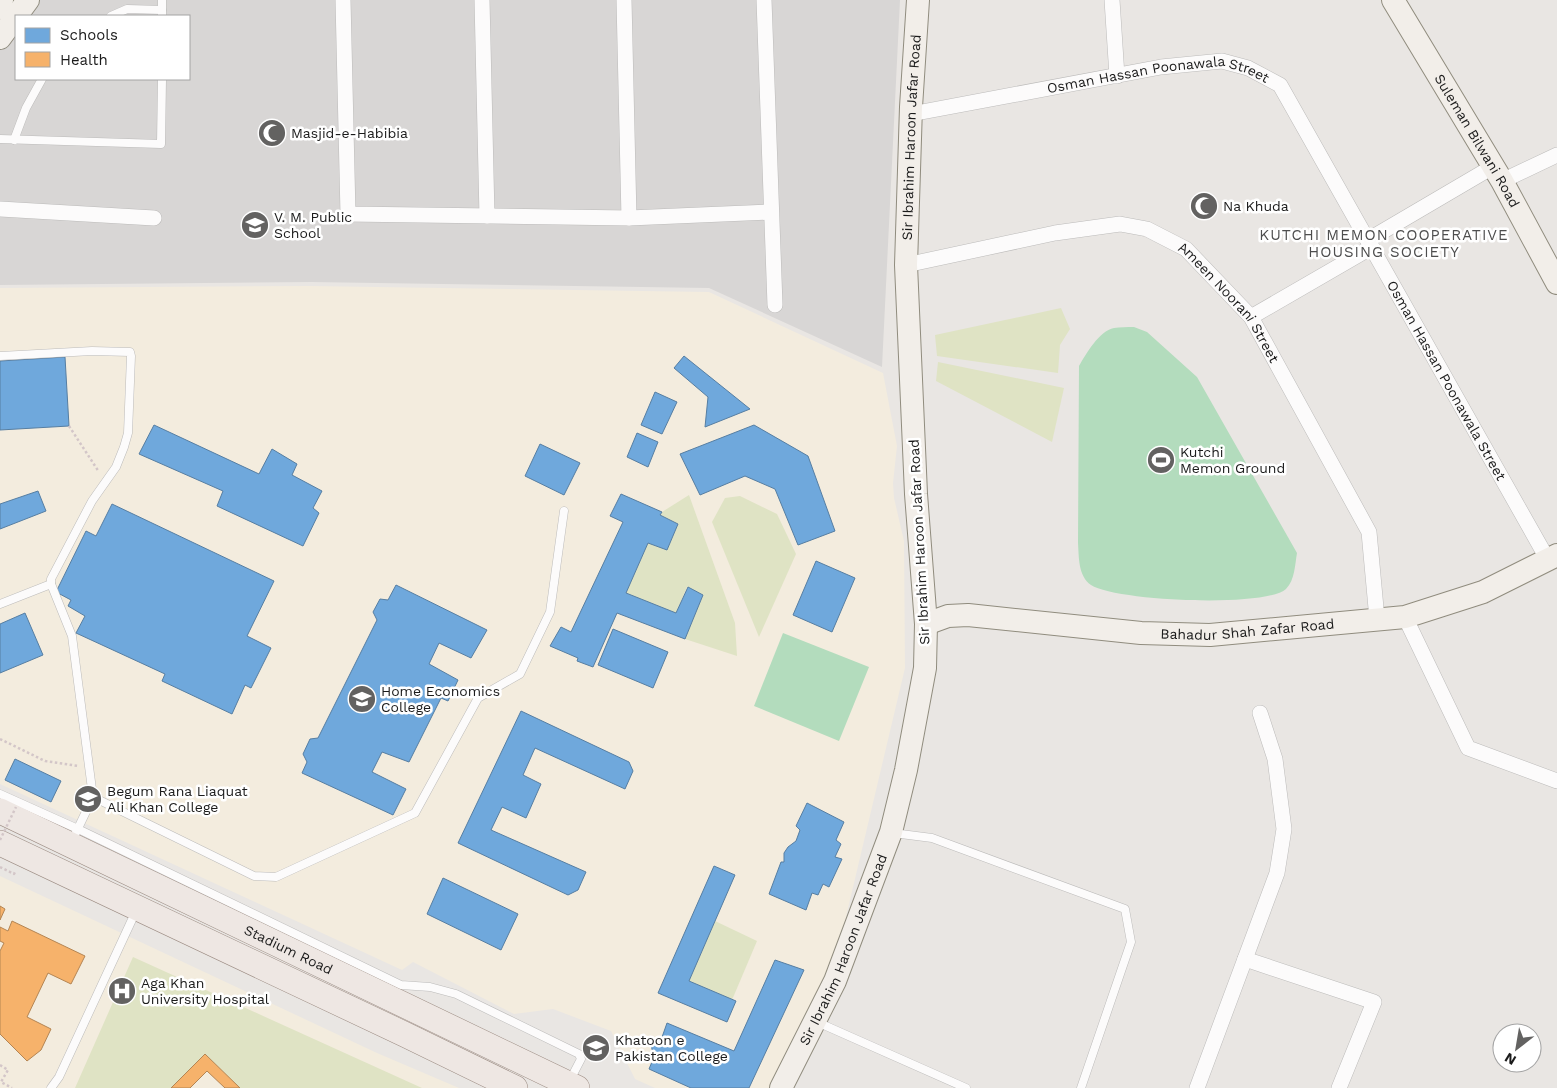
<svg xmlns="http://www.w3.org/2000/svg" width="1557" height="1088" font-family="'Work Sans',sans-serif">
  <rect width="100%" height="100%" fill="#e9e6e3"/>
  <path fill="#d8d6d5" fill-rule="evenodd" d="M 0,0 L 900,0 L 882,367 L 709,288 L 311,282 L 0,285 ZM 16,16 L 189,16 L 189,79 L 16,79 Z"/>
  <g fill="#f3ecde">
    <polygon points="310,286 709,292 883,373 897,446 893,483 894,498 904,541 905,668 845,921 819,991 775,1088 655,1088 635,1079 611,1031 553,1009 514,1014 413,962 402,970 0,784 0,288"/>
    <polygon points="0,876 377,1053 459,1088 0,1088"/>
  </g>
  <g fill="#dfe3c4">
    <polygon points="1061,308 1070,329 1060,345 1058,373 937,356 935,335"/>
    <polygon points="938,362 1064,388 1052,442 936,381"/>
    <polygon points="689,495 735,623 737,656 685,639 703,595 687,587 676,613 626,593 648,543 667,550 678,524 660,515 662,512"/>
    <polygon points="740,496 777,514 796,554 759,637 712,522 725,498"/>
    <polygon points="715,921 757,941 732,1000 689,981"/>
    <polygon points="133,957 422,1088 240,1088 205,1054 171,1088 75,1088"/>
  </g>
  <g fill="#b3dcbd">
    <path d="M 1134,327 L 1147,332 L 1197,377 L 1297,553 C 1295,564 1295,580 1286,589 C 1265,608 1115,601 1091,585 C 1078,576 1079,557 1078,543 L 1079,366 C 1086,354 1099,331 1114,328 C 1120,327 1127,327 1134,327 Z"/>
    <polygon points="783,633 869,667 839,741 754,706"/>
  </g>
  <g fill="#6fa8dc" stroke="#567ea2">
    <polygon points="684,356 750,409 705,427 708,397 674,368"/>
    <polygon points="65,357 69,426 0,430 0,361"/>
    <polygon points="655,392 677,402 662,434 641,425"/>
    <polygon points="154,425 259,474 272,449 297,464 292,475 322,491 313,508 319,513 303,546 217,506 223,491 139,454"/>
    <polygon points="754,425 808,456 835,531 798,545 775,489 745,476 700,495 680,454"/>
    <polygon points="637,433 658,442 648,467 627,457"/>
    <polygon points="540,444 580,463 564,495 525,476"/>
    <polygon points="38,491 46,511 0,529 0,504"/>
    <polygon points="621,494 662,512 660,515 678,524 667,550 648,543 626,593 676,613 688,587 703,595 685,639 617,613 593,667 577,661 578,658 550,646 561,627 571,632 623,522 610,516"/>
    <polygon points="112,504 274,581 247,636 271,648 251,688 245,685 232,714 162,681 165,674 76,633 85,616 68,606 71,600 56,592 86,531 96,536"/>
    <polygon points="816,561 855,578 832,632 793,615"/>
    <polygon points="396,585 487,630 471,658 439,643 429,664 458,680 448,701 441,698 409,762 382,752 372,772 406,789 393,815 302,773 307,762 303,754 310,739 318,738 377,620 373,612 380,599 388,600"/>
    <polygon points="25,613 43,655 0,673 0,624"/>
    <polygon points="613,629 668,652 653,688 598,665"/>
    <polygon points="521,711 629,762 633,771 625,789 535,748 523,775 541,784 526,818 502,807 491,830 586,872 578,890 568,895 458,843"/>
    <polygon points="15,759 61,781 51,802 5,780"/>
    <polygon points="807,803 844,822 836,840 841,844 835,857 842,859 829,887 823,884 818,895 812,893 806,910 769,894 781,862 784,862 784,853 788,847 796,841 800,830 796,826"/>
    <polygon points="714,866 735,875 689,981 736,1001 727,1022 658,993"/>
    <polygon points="443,878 518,914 501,950 427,914"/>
    <polygon points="775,960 804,970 749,1088 691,1088 649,1069 654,1057 651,1045 661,1040 667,1023 734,1051"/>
  </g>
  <g fill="#f6b26b" stroke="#b48553">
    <polygon points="0,906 5,909 0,920"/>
    <polygon points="12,921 85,956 71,984 48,973 27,1017 51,1029 41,1050 27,1061 0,1034 0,951 4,943 0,941 0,927 8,931"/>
    <polygon points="205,1054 240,1088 225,1088 207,1071 190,1088 171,1088"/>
  </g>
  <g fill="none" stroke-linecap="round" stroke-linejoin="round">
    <defs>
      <g id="lane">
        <polyline points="111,16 127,9 162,10"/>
        <polyline points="162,16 162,0"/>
        <polyline points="0,139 161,144 162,79"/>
        <polyline points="14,140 26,108 42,79"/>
        <polyline points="0,356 92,351 130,352 131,356 128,433 124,447 116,467 92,501 51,579 51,584 72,636 93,797"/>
        <polyline points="0,604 51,584"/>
        <polyline points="0,794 78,829 401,985 430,987 456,994 579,1054 581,1059 569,1082"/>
        <polyline points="893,833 932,838 1125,909 1131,942 1081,1088"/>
        <polyline points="71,843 93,797 254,876 276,877 415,813 478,698 520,674 550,612 564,511"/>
        <polyline points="817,1022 966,1088"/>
        <polyline points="51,1088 59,1077 136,911"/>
      </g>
      <g id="street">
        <polyline points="343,0 348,214 629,218 771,212"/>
        <polyline points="482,0 487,216"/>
        <polyline points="624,0 629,218"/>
        <polyline points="764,0 775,305"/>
        <polyline points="1112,0 1117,76"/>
        <path id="s1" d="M 911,114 L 1161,67 L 1222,61 L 1248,68 L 1280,85 L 1548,560"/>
        <polyline points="1502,181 1557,155"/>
        <polyline points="0,209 154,218"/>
        <polyline points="1368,240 1494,166"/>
        <path id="s2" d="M 906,265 L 1055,233 L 1120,224 L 1147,229 L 1186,249 L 1251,317 L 1369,532 L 1377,619"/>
        <polyline points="1251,317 1372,247"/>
        <polyline points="1405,617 1468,748 1557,781"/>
        <polyline points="1245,959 1374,1002 1339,1088"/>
        <polyline points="1197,1088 1277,873 1284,829 1275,759 1260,713"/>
      </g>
      <g id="secondary">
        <path id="s3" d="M 1393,0 L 1502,181 L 1557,283"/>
        <polyline points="0,8 2,0"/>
        <polyline points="0,38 28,0"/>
        <path id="s4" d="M 926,624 L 948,616 L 968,615 L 1141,633 L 1210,635 L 1405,617 L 1483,592 L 1557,555"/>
        <path id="s5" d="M 781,1088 L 835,981 L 891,832 L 906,770 L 925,668 L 926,624 L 916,494 L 906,265 L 911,107 L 918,0"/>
      </g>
      <g id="primary">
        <path id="s6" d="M 0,811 L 577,1088"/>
        <polyline points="0,843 404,1034 515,1088"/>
      </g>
    </defs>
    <use href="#lane" stroke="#bcbbba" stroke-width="9"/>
    <use href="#street" stroke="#bcbbba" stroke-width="16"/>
    <use href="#secondary" stroke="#908c7e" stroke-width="24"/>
    <use href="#primary" stroke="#9c8c83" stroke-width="26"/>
    <g stroke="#d3c6c8" stroke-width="2.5" stroke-dasharray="2.5 2.5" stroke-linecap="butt">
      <polyline points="69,426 99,472"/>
      <polyline points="0,739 45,761 78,766"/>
      <polyline points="0,867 14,874 15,872"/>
      <polyline points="0,1065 8,1070 1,1082 12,1088"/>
    </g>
    <use href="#lane" stroke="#fcfbfb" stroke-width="8"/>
    <use href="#street" stroke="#fcfbfb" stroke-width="15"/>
    <use href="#secondary" stroke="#f2eee9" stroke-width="22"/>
    <use href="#primary" stroke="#eee7e3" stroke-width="25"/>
    <polyline stroke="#d3c6c8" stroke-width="2.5" stroke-dasharray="2.5 2.5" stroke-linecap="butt" points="0,840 16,807"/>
  </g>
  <defs>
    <symbol id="mosque-disc" viewBox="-11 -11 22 22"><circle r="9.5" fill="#636261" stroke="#fff"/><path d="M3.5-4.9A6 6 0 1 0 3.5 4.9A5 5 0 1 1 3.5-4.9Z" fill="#fff"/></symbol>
    <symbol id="school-disc" viewBox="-11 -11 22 22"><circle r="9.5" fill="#636261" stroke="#fff"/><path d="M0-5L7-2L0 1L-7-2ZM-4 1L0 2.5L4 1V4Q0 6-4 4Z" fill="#fff"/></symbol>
    <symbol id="stadium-disc" viewBox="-11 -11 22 22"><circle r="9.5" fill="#636261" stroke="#fff"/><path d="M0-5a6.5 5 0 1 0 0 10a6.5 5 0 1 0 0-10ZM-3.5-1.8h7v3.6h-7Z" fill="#fff"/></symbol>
    <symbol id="university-disc" viewBox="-11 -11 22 22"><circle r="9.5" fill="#636261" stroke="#fff"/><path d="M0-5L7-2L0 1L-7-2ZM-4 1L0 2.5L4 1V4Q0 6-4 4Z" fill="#fff"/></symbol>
    <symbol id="hospital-disc" viewBox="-11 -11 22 22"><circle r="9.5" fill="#636261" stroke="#fff"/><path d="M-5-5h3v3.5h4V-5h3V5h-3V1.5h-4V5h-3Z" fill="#fff"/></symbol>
  </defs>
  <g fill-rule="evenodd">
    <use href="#mosque-disc" x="256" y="117" width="32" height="32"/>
    <use href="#mosque-disc" x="1188" y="190" width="32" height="32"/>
    <use href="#school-disc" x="239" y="209" width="32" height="32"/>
    <use href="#stadium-disc" x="1145" y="444" width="32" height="32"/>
    <use href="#university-disc" x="346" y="683" width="32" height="32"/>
    <use href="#university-disc" x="72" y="783" width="32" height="32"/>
    <use href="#hospital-disc" x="106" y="975" width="32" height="32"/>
    <use href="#university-disc" x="580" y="1032" width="32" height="32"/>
  </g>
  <g text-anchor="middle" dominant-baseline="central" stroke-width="5" stroke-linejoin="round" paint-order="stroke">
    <g font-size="14" fill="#1b1b1b" stroke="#fff">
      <text stroke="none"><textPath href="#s1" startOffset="252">Osman Hassan Poonawala Street</textPath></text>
      <text stroke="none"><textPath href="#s5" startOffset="978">Sir Ibrahim Haroon Jafar Road</textPath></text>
      <text stroke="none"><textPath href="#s3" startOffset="164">Suleman Bilwani Road</textPath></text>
      <text stroke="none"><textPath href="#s2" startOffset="358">Ameen Noorani Street</textPath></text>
      <text stroke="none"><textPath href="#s1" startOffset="718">Osman Hassan Poonawala Street</textPath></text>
      <text transform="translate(919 542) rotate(-93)">Sir Ibrahim Haroon Jafar Road</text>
      <text stroke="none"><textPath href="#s4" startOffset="324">Bahadur Shah Zafar Road</textPath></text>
      <text stroke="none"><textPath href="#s5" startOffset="152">Sir Ibrahim Haroon Jafar Road</textPath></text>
      <text stroke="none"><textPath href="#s6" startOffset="320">Stadium Road</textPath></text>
    </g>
    <g font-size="14" fill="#1b1b1b" stroke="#fff" text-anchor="start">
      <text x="291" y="133">Masjid-e-Habibia</text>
      <text x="1223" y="206">Na Khuda</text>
      <text x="274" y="217">V. M. Public<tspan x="274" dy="16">School</tspan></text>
      <text x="1180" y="452">Kutchi<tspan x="1180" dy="16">Memon Ground</tspan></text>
      <text x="381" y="691">Home Economics<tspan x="381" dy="16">College</tspan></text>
      <text x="107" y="791">Begum Rana Liaquat<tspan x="107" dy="16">Ali Khan College</tspan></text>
      <text x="141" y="983">Aga Khan<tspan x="141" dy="16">University Hospital</tspan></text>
      <text x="615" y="1040">Khatoon e<tspan x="615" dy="16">Pakistan College</tspan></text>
    </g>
    <g font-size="15" letter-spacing="1" fill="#4e4e4e" stroke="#fff">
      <text x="1384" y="235">KUTCHI MEMON COOPERATIVE<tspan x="1384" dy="17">HOUSING SOCIETY</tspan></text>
    </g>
  </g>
  <rect x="15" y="15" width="175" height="65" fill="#ffffff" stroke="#a4a4a4"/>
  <rect x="25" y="28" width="25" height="15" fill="#6fa8dc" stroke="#a4a4a4"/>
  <text x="60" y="40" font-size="15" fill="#1b1b1b">Schools</text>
  <rect x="25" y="52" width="25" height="15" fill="#f6b26b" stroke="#a4a4a4"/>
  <text x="60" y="65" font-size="15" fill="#1b1b1b">Health</text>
  <g transform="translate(1517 1048) rotate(211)"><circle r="24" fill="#ffffff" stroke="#a4a4a4"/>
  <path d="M0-4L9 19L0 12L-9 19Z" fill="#636261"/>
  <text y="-8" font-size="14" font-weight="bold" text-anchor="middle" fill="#1b1b1b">N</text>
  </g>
</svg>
